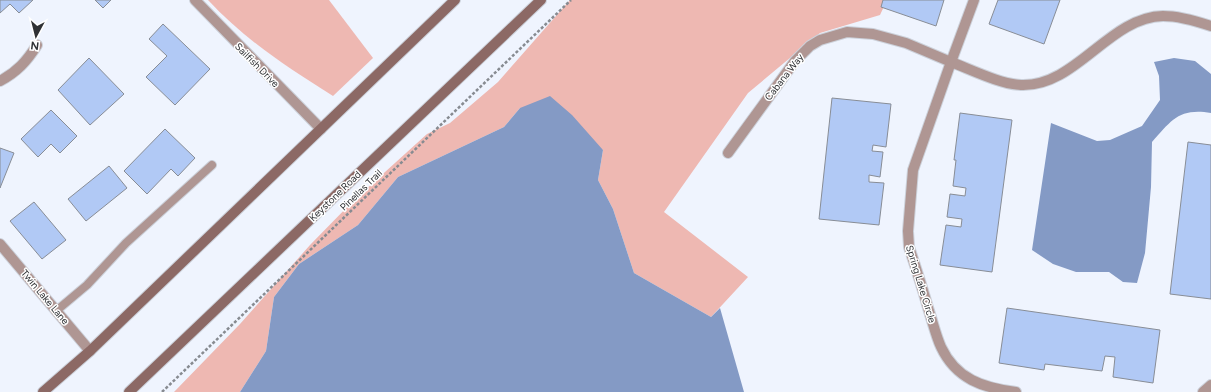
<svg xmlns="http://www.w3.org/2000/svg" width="1211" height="392" font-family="Figtree,sans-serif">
  <rect width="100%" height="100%" fill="#eff4fe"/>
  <g fill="#eeb8b2">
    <path d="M 208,0 L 329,0 L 373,58 L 333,96 C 288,68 244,39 208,0 Z"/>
    <polygon points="570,0 887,0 880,15 820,33 748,93 664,212 748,277 711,317 634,273 613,209 598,180 603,150 520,108 504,127 398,177 358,225 299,264 274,297 266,351 240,392 174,392 240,324 310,245 353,201 427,134 450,123 498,82"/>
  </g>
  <g fill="#849ac5">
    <path d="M 1174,58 L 1195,61 L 1211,74 L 1211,113 C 1179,108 1172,120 1152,142 L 1151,187 L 1145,253 L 1137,283 L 1123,282 L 1109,272 L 1076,272 L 1053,264 L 1032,250 L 1051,123 L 1097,141 L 1110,140 L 1142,126 L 1160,100 L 1159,76 L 1154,62 Z"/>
    <polygon points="550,96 572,115 603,150 598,180 613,209 634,273 711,317 720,308 744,392 240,392 266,351 274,297 299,264 358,225 398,177 504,127 520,108"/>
  </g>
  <g fill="#b1c9f5" stroke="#888d96">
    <polygon points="0,0 33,0 19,13 10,4 0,13"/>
    <polygon points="95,0 111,0 103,8"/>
    <polygon points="883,0 944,0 936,26 881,7"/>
    <polygon points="998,0 1060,0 1044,44 989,24"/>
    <polygon points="163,24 210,69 175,105 146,77 167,56 149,39"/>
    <polygon points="89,58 124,94 90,125 58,90"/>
    <polygon points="832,98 891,104 886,147 873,145 872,151 883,152 880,177 869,175 869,182 884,183 879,225 819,219"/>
    <polygon points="51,110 77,136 60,153 51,144 38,157 21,139"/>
    <polygon points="960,113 1012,120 992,272 940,265 946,225 961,227 962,219 947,217 950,194 965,196 966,188 953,186 956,160 954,160"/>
    <polygon points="165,129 195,158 178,176 171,169 147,194 124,171"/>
    <polygon points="1188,142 1211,145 1211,299 1170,294"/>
    <polygon points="0,148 14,153 0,188"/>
    <polygon points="109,166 127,188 86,221 68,199"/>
    <polygon points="34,202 66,240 42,259 10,221"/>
    <polygon points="1007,308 1160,330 1153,383 1113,377 1115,357 1105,356 1102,371 1045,364 1044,370 999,363"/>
  </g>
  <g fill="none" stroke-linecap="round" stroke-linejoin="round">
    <defs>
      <polyline id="service" points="56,311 87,285 126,243 212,165"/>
      <g id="minor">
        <polyline points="195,0 321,129"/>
        <path d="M 0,81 C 17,72 27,61 37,45"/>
        <polyline points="728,153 795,61 810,46 820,40 847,32 873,34 906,43 951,62 974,0"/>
        <polyline points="0,244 90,351"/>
        <path d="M 1016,392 C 983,388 956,379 941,347 C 936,336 933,323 929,311 C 923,290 916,268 909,247 L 908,231 L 913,170 L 951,62 C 972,70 1000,84 1021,85 C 1076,87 1109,17 1163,16 C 1180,16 1196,21 1211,26"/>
        <polyline points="1203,392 1211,385"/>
      </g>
      <g id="secondary">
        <polyline points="43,392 90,351 455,0"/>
        <polyline points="129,392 541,0"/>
      </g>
    </defs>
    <use href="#service" stroke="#ccd1da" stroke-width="10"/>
    <use href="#minor" stroke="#ccd1da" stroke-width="12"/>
    <use href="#secondary" stroke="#ccd1da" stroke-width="12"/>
    <polyline stroke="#878b91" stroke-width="2.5" stroke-dasharray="3 2" stroke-linecap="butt" points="162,392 571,0"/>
    <use href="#service" stroke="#af9693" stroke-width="8"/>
    <use href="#minor" stroke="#af9693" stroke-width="10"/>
    <use href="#secondary" stroke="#8c6965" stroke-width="10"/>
  </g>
  <g text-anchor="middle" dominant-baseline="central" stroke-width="3" stroke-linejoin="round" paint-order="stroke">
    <g font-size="10" fill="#2f3134" stroke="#fff">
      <text transform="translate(257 65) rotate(45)">Sailfish Drive</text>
      <text transform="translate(784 77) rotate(-52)">Cabana Way</text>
      <text transform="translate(361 190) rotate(-44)">Pinellas Trail</text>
      <text transform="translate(335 196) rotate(-44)">Keystone Road</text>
      <text transform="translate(921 284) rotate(73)">Spring Lake Circle</text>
      <text transform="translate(45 297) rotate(50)">Twin Lake Lane</text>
    </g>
  </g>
  <g transform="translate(36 36) rotate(187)" stroke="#ffffff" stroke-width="3" paint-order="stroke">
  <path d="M0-3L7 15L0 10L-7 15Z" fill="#2f3134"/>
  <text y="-6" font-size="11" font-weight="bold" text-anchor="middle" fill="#2f3134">N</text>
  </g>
</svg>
